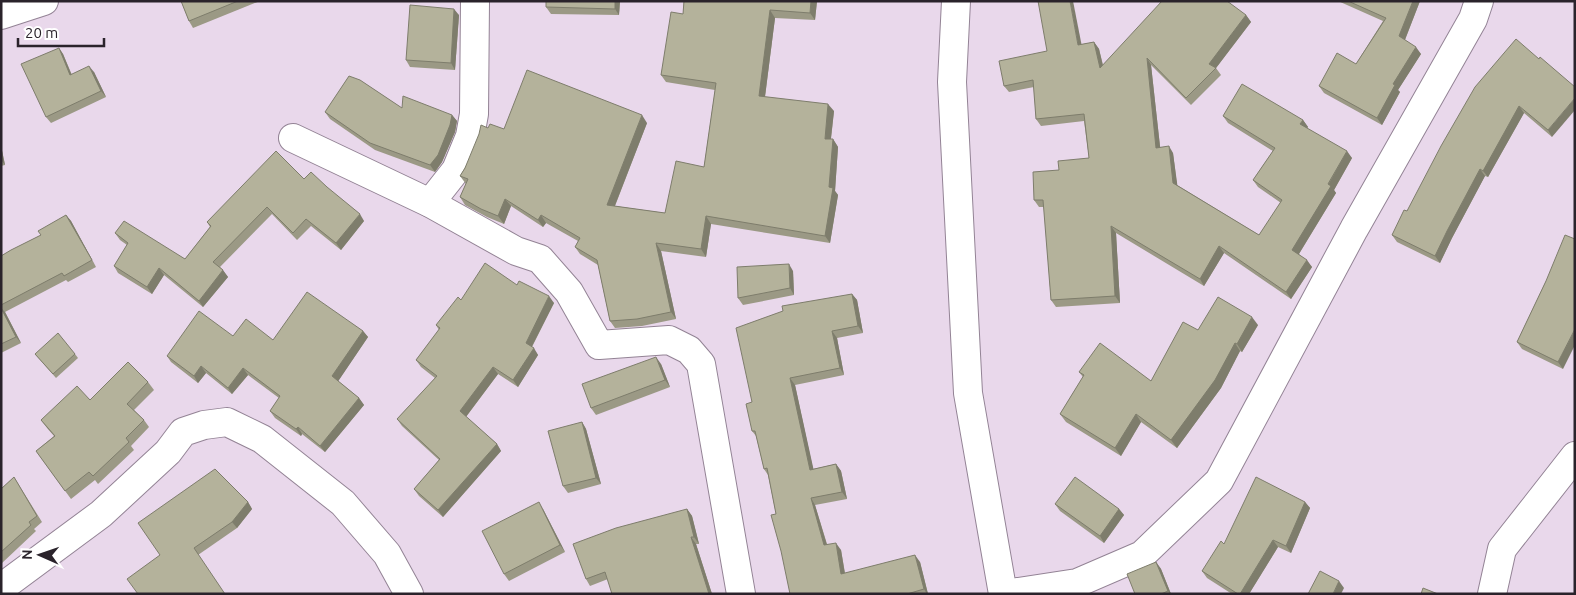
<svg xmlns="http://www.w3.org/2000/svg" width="1576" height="595" font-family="Ubuntu,sans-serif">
  <rect width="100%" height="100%" fill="#e9d8eb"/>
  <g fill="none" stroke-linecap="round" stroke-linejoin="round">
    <defs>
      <g id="street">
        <polyline points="956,1 952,82 968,393 1003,594"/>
        <polyline points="1,15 44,1"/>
        <polyline points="293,138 430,203 516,251 540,259 569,292 599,345 669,340 689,350 701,364 741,594"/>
        <polyline points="430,203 456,170 470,136 474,114 475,1"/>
        <polyline points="1,588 101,514 168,452 183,432 204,425 227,422 262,439 343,503 387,554 409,594"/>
        <polyline points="1005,594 1077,583 1142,555 1219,481 1354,229 1473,19 1479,1"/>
        <polyline points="1492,594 1502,549 1575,456"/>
      </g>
    </defs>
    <use href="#street" stroke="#938395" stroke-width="30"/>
    <use href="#street" stroke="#fff" stroke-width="28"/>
  </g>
  <g fill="#9b9985">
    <polygon points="181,1 260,1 193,28 189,21"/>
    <polygon points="546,1 620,1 619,15 551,14 546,7"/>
    <polygon points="684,1 817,1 815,20 775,18 765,97 834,111 831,139 833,139 838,147 835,191 838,195 830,243 711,224 706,257 661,251 676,319 642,326 615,328 610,321 598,265 580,254 575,247 578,241 546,223 543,227 511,206 504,224 487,217 465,205 460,197 466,184 460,176 488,128 504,129 647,123 615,206 665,213 704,167 715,90 666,82 661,75 683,14"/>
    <polygon points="1338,1 1420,1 1405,40 1421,54 1398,90 1400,92 1382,125 1324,93 1319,86 1356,64 1383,21"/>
    <polygon points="459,15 455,70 410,67 406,60"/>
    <polygon points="1246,15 1251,22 1216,68 1221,75 1191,105 1151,65 1160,147 1173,153 1177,185 1259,235 1281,203 1258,187 1253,180 1273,151 1228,123 1223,116 1303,120 1308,127 1307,128 1352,158 1334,190 1336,193 1299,254 1312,267 1291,299 1224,253 1204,286 1116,233 1120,303 1056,307 1051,300 1044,207 1039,207 1034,200 1059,170 1089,158 1084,121 1041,126 1036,119 1034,87 1009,92 1004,86 1047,51 1094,42 1099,49 1103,65"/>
    <polygon points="59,48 63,54 72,75 94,72 106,97 51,123 46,117"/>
    <polygon points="1539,59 1552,137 1524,113 1488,177 1485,176 1452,238 1440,263 1397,242 1392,235 1407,211"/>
    <polygon points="402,108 452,115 457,121 455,132 442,162 435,172 375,150 330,119 325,112"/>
    <polygon points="1,146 5,165 1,166"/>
    <polygon points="304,179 364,221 341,250 311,226 297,240 272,214 220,267 228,277 203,307 164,275 152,294 118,273 114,266 127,245 120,240 115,233 185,259 210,227 207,222"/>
    <polygon points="66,215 71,221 96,267 68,282 66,280 5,312 21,343 1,353 1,256 41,235"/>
    <polygon points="793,271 794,295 743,305 738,298"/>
    <polygon points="1546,281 1563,369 1522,349 1517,342"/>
    <polygon points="517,285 554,303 532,347 538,355 518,387 498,374 466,417 497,444 501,451 443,517 419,496 414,489 439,460 402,426 397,419 435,378 421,367 416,360 439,330 436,325"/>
    <polygon points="852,294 857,300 863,333 837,338 844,375 795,385 813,469 836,464 841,471 847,499 815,505 827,544 841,550 845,573 920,562 928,594 790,594 776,514 768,475 764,469 756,436 752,431 752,402"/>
    <polygon points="1258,325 1242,352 1240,351 1221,388 1177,448 1141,422 1121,456 1066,422 1060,414 1083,377 1079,372 1151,381 1198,330"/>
    <polygon points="363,331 368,337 338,381 359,398 364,405 325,452 302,434 301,436 275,418 270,411 279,398 248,375 232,394 206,373 198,383 171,362 167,356 233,336 273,340"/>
    <polygon points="35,354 75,354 78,358 56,378"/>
    <polygon points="661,364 670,387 596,415 591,408"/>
    <polygon points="148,382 154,390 134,410 144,420 149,427 131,446 134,450 98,484 95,480 71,499 36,451 54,436 47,428 41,420 90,400"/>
    <polygon points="582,422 586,429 601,484 568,493 563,486"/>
    <polygon points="14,477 42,522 34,529 36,531 1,564 1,489"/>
    <polygon points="248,502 252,509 237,528 198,555 160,555"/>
    <polygon points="1305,502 1310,508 1291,553 1278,547 1249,594 1232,594 1207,578 1202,571 1224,544"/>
    <polygon points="1055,504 1119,509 1124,515 1104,543 1060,511"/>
    <polygon points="543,509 565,552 509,581 504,574"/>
    <polygon points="687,509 692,516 699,544 696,544 712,594 612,594 608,579 590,586 586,579"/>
    <polygon points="1156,562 1161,569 1171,594 1135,594"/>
  </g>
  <g fill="#7e7d6c">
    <polygon points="615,1 620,1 619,15 615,9"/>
    <polygon points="811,1 817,1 815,20 810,13"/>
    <polygon points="1070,1 1073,1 1083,52 1078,45"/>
    <polygon points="1413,1 1420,1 1404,42 1399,36"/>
    <polygon points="454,9 459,15 455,70 451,63"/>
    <polygon points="770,10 775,18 764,104 759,96"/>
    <polygon points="1246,15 1251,22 1216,68 1209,64"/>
    <polygon points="1094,42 1099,49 1105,75 1100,68"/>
    <polygon points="1416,47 1421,54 1398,90 1400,92 1382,125 1377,118 1393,84"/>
    <polygon points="59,48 63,54 74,81 70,75"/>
    <polygon points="1147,58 1151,65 1161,155 1156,148"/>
    <polygon points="89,66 94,72 106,97 101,91"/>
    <polygon points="1575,98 1575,110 1552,137 1548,130"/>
    <polygon points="828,104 834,111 830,146 825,139"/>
    <polygon points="1519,106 1524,113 1488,177 1483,171"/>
    <polygon points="452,115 457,121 455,132 442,162 435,172 430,165"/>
    <polygon points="642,115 647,123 612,213 607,205"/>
    <polygon points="1303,120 1308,127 1305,131 1300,124"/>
    <polygon points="833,139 838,147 835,191 838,195 830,243 825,236"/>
    <polygon points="1,146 5,165 1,160"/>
    <polygon points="1169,146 1173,153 1178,190 1173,183"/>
    <polygon points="1347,151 1352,158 1334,190 1336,193 1297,257 1292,250"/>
    <polygon points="1480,169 1485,176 1452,238 1440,263 1435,256 1447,231"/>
    <polygon points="505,199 511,206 504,224 498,216"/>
    <polygon points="360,214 364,221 341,250 336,243"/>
    <polygon points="66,215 71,221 96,267 92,260"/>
    <polygon points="541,215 546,223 543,227 538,220"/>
    <polygon points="706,216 711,224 706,257 701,249"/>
    <polygon points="1111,226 1116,233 1120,303 1115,296"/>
    <polygon points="656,243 661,251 676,319 671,312"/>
    <polygon points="1219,246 1224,253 1204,286 1200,279"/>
    <polygon points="1307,260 1312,267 1291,299 1286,292"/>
    <polygon points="789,264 793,271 794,295 790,288"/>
    <polygon points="159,268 164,275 152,294 147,287"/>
    <polygon points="223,270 228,277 203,307 199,301"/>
    <polygon points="852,294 857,300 863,333 858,326"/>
    <polygon points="549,296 554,303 530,350 526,343"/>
    <polygon points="1,308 5,312 21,343 16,337"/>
    <polygon points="1252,317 1258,325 1242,352 1237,344"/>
    <polygon points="1575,329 1575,345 1563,369 1558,362"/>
    <polygon points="363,331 368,337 337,383 332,376"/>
    <polygon points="832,331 837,338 844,375 840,368"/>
    <polygon points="1235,343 1240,351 1221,388 1177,448 1171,440"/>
    <polygon points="534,348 538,355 518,387 513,380"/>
    <polygon points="656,357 661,364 670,387 665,380"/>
    <polygon points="201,366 206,373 198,383 194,376"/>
    <polygon points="493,367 498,374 465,418 460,411"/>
    <polygon points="243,368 248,375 232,394 228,388"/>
    <polygon points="790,378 795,385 815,476 810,470"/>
    <polygon points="359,398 364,405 325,452 320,446"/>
    <polygon points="1136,414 1141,422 1121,456 1115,448"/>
    <polygon points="582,422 586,429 601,484 596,478"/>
    <polygon points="298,427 302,434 301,436 296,429"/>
    <polygon points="497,444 501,451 443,517 438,510"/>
    <polygon points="836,464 841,471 847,499 842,492"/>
    <polygon points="811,498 815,505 829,552 824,545"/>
    <polygon points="248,502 252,509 237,528 232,522"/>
    <polygon points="539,502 543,509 565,552 560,545"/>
    <polygon points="1305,502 1310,508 1291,553 1286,546"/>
    <polygon points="687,509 692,516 699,544 694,537"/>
    <polygon points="1119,509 1124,515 1104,543 1100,536"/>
    <polygon points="691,537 696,544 712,594 709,594"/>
    <polygon points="1273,540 1278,547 1249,594 1240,594"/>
    <polygon points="836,543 841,550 846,581 841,574"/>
    <polygon points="915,555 920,562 928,594 927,594 924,589"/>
    <polygon points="1156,562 1161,569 1171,594 1170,594 1168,591"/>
    <polygon points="1339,581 1344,588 1341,594 1333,594"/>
  </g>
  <g fill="#b4b29b" stroke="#7e7d6c">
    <polygon points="181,1 238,1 189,21"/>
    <polygon points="546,1 615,1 615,9 546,7"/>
    <polygon points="684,1 811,1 810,13 770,10 759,96 828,104 825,139 833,139 829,187 833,188 825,236 706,216 701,249 656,243 671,312 637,319 610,321 597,260 575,247 580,238 541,215 538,220 505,199 498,216 481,209 460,197 468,179 460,176 465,168 479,134 481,125 488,128 490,124 504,129 527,70 642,115 607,205 665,213 676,161 704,167 716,83 661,75 671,12 683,14"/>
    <polygon points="1038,1 1070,1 1078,45 1094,42 1100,68 1162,1 1227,1 1246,15 1209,64 1216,68 1186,98 1147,58 1156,148 1169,146 1173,183 1259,235 1282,200 1253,180 1275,148 1223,116 1242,84 1303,120 1300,124 1347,151 1328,184 1331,186 1292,250 1307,260 1286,292 1219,246 1200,279 1111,226 1115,296 1051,300 1043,200 1034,200 1033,172 1059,170 1058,161 1089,158 1084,114 1036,119 1033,80 1004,86 999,61 1047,51"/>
    <polygon points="1348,1 1413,1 1399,36 1416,47 1393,84 1395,85 1377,118 1319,86 1337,53 1356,64 1386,18"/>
    <polygon points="410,5 454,9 451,63 406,60"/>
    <polygon points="1516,39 1539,59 1540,57 1575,87 1575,98 1548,130 1519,106 1483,171 1480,169 1447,231 1435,256 1392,235 1404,210 1407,211 1441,146 1475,87"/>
    <polygon points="59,48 70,75 89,66 101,91 46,117 21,64"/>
    <polygon points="349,76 360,80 402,108 403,96 452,115 450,125 438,155 430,165 370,143 325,112"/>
    <polygon points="276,151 304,179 311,172 327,187 360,214 336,243 306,219 293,233 267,207 213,262 223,270 199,301 159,268 147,287 114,266 128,243 115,233 124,221 185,259 211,226 207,222"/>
    <polygon points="66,215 92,260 64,276 62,273 1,305 1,256 11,250 41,235 38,231"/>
    <polygon points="1565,235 1575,239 1575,329 1558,362 1517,342 1546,281"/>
    <polygon points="485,263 517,285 519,281 549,296 526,343 534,348 513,380 493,367 460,411 497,444 438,510 414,489 440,459 397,419 437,376 416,360 440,328 436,325 458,297 461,300"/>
    <polygon points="789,264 790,288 738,298 737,267"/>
    <polygon points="307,292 363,331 332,376 359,398 320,446 298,427 296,429 270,411 280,396 243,368 228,388 201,366 194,376 167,356 199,311 233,336 246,319 273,340"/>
    <polygon points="852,294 858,326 832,331 840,368 790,378 810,470 836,464 842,492 811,498 824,545 836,543 841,574 915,555 924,589 907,594 790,594 781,551 771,515 776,514 767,468 764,469 755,431 752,431 746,404 752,402 736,328 783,311 782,306"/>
    <polygon points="1218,297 1252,317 1237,344 1235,343 1215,380 1171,440 1136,414 1115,448 1060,414 1084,375 1079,372 1100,343 1151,381 1183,322 1198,330"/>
    <polygon points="1,308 16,337 1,344"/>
    <polygon points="58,333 75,354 53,374 35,354"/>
    <polygon points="656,357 665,380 591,408 582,384"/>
    <polygon points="128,362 148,382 127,404 144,420 126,438 129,442 93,476 89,472 65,491 36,451 55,436 41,420 77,386 90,400"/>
    <polygon points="582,422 596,478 563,486 548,431"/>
    <polygon points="215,469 248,502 232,522 194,548 225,594 138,594 127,579 160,555 138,523"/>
    <polygon points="14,477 37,516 29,522 31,525 1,552 1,489"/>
    <polygon points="1075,477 1119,509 1100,536 1055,504"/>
    <polygon points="1256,477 1305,502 1286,546 1273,540 1240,594 1238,594 1202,571 1221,541 1224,544"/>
    <polygon points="539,502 560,545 504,574 482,531"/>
    <polygon points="687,509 694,537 691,537 709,594 612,594 605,572 586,579 573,544 616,528"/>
    <polygon points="1156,562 1168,591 1161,594 1135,594 1127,574"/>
    <polygon points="1320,571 1339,581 1333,594 1308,594"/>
    <polygon points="1423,588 1438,594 1421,594"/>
  </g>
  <rect width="1576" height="595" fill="none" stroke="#2a232b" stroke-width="5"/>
  <g transform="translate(40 555) rotate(272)" stroke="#ffffff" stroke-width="4" paint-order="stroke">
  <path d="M0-4L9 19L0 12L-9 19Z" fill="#2a232b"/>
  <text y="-8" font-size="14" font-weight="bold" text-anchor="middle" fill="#2a232b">N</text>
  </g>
  <path d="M18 38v8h86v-8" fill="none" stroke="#2a232b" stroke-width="2.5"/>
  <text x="25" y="38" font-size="15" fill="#2a232b" stroke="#ffffff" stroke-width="4" paint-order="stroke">20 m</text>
</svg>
